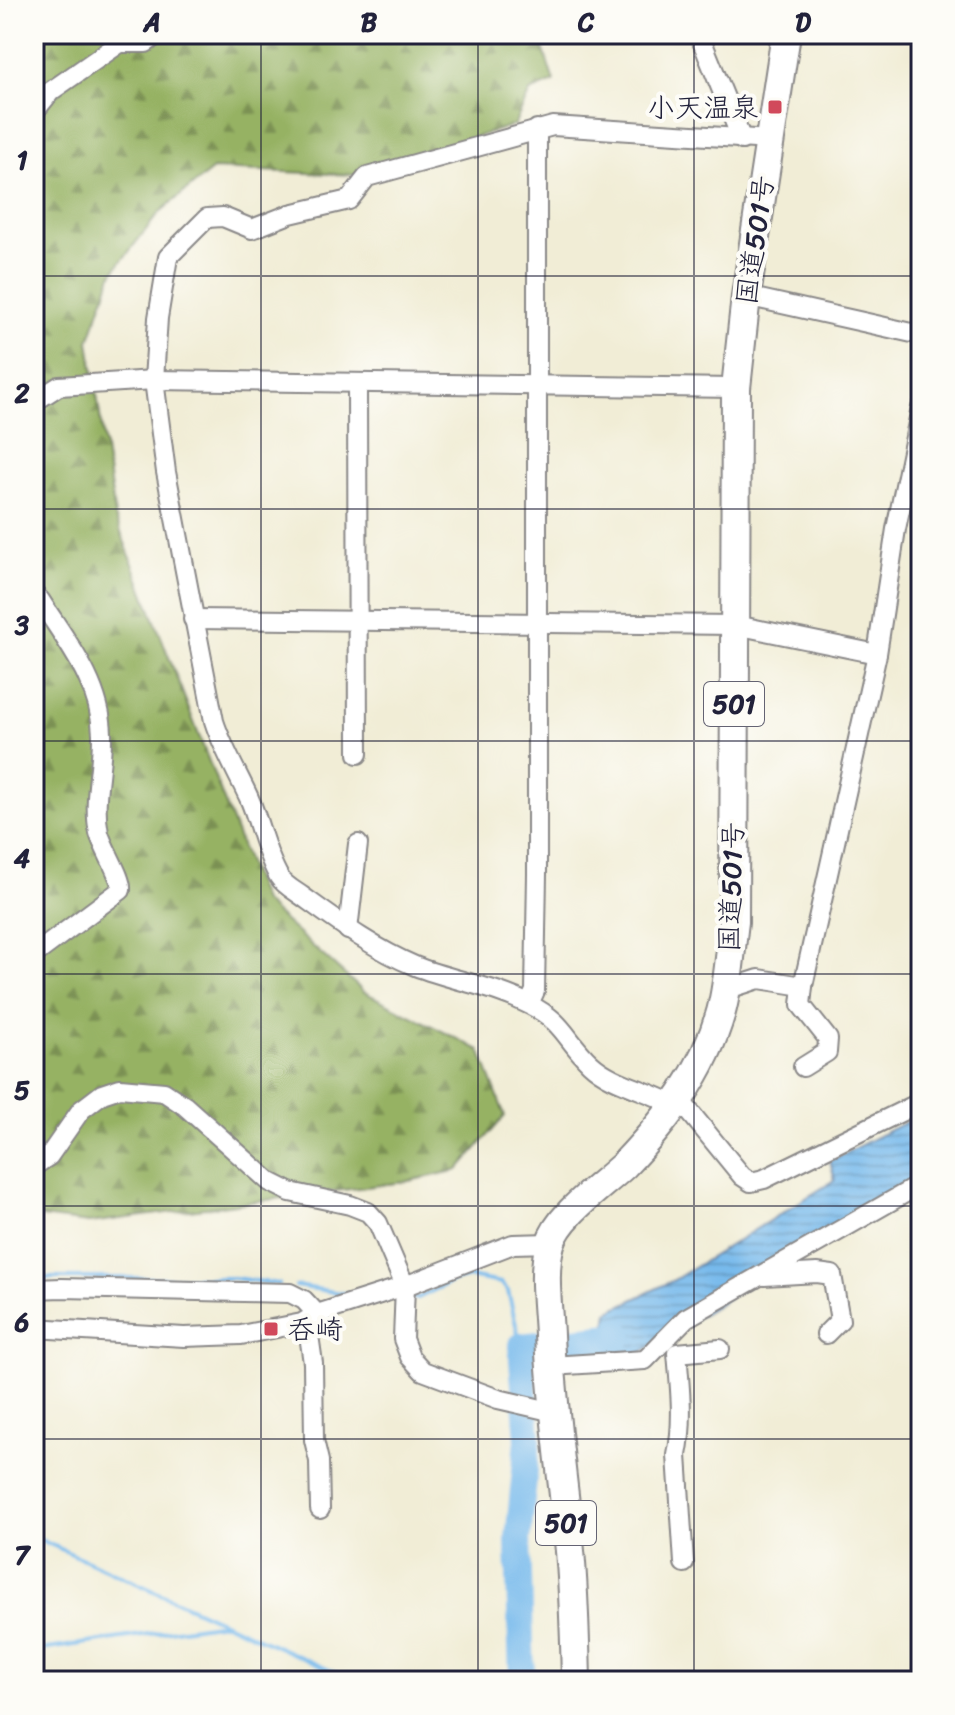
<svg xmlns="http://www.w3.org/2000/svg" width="955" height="1715" font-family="Sriracha,'Klee One',sans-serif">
  <defs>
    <pattern id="forest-firs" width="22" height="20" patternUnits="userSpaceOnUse" patternTransform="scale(2)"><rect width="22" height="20" fill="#96b263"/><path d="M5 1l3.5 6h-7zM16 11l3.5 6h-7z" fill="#7a9053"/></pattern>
    <pattern id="water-rules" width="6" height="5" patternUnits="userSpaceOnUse" patternTransform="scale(2)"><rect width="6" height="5" fill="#76b9ec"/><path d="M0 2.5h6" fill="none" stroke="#6096c0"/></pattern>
  </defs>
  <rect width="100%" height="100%" fill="#fdfcf7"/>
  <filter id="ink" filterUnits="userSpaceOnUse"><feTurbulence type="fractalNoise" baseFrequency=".0125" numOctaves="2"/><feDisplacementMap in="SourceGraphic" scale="16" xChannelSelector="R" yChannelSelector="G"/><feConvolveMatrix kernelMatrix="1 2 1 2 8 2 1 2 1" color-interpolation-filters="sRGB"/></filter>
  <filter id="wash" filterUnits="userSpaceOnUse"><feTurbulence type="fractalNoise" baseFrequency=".006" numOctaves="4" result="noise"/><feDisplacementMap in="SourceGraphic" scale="32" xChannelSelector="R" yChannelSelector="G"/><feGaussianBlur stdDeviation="1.8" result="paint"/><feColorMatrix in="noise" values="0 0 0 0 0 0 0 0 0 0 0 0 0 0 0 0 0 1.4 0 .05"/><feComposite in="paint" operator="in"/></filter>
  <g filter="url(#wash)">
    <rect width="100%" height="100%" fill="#f1edd6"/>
    <polygon fill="url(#forest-firs)" stroke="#5c6a4f" stroke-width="2" points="34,34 542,34 540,38 554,82 530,92 514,125 355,175 213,169 160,212 113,272 89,341 115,517 263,902 364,992 480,1050 505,1116 458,1170 404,1182 89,1223 34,1216"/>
    <polygon fill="url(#water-rules)" stroke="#4c6e94" stroke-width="2" points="921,1114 921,1178 640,1353 588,1355 586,1330 606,1328 608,1312 674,1280 835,1180 830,1161"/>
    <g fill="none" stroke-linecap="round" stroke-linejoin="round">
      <g stroke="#76b9ec" stroke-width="4">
        <polyline points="34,1278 234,1278 279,1284"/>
        <polyline points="296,1286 354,1295"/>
        <polyline points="411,1298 418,1298 453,1281 469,1277 501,1283 508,1291 521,1346"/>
        <polyline points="34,1537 354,1681"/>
        <polyline points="34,1651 223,1623"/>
      </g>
      <polyline stroke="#76b9ec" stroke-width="26" points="522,1681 518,1539 528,1440 521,1346 621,1335"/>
    </g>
  </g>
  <g filter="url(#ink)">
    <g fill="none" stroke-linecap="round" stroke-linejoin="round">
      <defs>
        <g id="minor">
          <polyline points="699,34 742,140"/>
          <polyline points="120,43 146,43 158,34"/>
          <polyline points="34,112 51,91 120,43 123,34"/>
          <polyline points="746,296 921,335"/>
          <polyline points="357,383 358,754"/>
          <polyline points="34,402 59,386 154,380 736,388"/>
          <path d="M 34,594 L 40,600 C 66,641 101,683 102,734 C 103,766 92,800 99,833 C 103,848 123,879 121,890 L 34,955"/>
          <polyline points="193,619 736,625 877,654"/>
          <polyline points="348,930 358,844"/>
          <polyline points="725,990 759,979 803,986 877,654 896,529 921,408"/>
          <polyline points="529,1004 535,991 537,874 537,129"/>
          <polyline points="803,1067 827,1052 828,1039 801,1005 803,986"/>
          <polyline points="680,1100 742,1176 751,1182 764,1179 921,1102"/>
          <path d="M 676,1106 C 649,1090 612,1084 590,1063 C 565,1039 564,1022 530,1005 C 494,986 453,981 415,966 C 374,949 338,922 302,896 C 295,891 284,885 279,877 C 265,853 260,823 249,798 C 237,772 223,749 214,721 L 166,472 L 154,380 L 158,318 L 168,257 L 207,218 L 223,217 L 252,229 L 290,214 L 349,200 L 367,177 L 553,126 L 770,140"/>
          <polyline points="34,1166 49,1156 81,1110 102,1094 120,1088 164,1092 185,1106 270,1182 290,1192 350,1205 368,1212 378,1223 405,1286 403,1339 410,1357 423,1371 498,1399 554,1412"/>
          <polyline points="764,1276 817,1273 832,1275 840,1320 826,1334"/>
          <polyline points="34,1289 62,1288 290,1293 304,1300 317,1314"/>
          <polyline points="307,1321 313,1363 314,1440 319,1461 320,1509"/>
          <polyline points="34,1328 184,1337 241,1335 302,1323 317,1314 405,1286 513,1244 550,1243"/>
          <polyline points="551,1366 645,1360 686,1318 921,1184"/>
          <path d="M 684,1563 L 677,1455 C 684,1422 680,1387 677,1353 L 720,1349"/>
        </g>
        <path id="highway" d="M 576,1681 C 575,1635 574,1587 569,1541 C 562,1472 552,1405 549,1335 C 548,1307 542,1272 550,1244 C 559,1214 602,1186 624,1165 C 666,1121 704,1072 721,1012 C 729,983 730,952 734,922 L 736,388 L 746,296 L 786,34"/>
      </defs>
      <use href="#minor" stroke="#8a8888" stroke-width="22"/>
      <use href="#highway" stroke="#8a8888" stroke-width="32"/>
      <use href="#minor" stroke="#fff" stroke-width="18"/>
      <use href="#highway" stroke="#fff" stroke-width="28"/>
    </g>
  </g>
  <path fill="none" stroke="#22223b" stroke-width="2" stroke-opacity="0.55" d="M 261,34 L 261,1681M 478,34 L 478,1681M 694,34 L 694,1681M 34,276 L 921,276M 34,509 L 921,509M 34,741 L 921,741M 34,974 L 921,974M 34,1206 L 921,1206M 34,1439 L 921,1439"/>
  <g fill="#d1495b" stroke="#fdfcf7" stroke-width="3">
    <rect x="767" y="99" width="16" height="16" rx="4"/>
    <rect x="263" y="1321" width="16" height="16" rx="4"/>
  </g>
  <g text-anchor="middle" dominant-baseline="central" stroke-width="8" stroke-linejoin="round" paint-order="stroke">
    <g fill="#fdfcf7" stroke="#646373" stroke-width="2">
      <rect x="704" y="682" width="60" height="44" rx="6"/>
      <rect x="536" y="1501" width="60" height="44" rx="6"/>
    </g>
    <g font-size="26" font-weight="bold" fill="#22223b">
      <text x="734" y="704">501</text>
      <text x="566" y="1523">501</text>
    </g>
    <g font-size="28" fill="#22223b" stroke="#fdfcf7" text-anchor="end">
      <text x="759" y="107">小天温泉</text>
      <text x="287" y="1329" text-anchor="start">呑崎</text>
    </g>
    <g font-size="28" fill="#22223b" stroke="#fdfcf7">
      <text transform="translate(755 240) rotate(-82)">国道501号</text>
      <text transform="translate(731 887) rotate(-88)">国道501号</text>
    </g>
  </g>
  <rect width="955" height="1715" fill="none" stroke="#fdfcf7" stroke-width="88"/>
  <rect x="44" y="44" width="867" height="1627" fill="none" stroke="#22223b" stroke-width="3"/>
  <g font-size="26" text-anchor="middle" font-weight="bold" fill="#22223b">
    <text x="152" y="31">A</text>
    <text x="369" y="31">B</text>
    <text x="586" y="31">C</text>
    <text x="803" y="31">D</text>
    <text x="22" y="169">1</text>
    <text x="22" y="402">2</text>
    <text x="22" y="634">3</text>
    <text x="22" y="867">4</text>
    <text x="22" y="1099">5</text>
    <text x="22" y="1331">6</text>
    <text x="22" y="1564">7</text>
  </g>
</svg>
